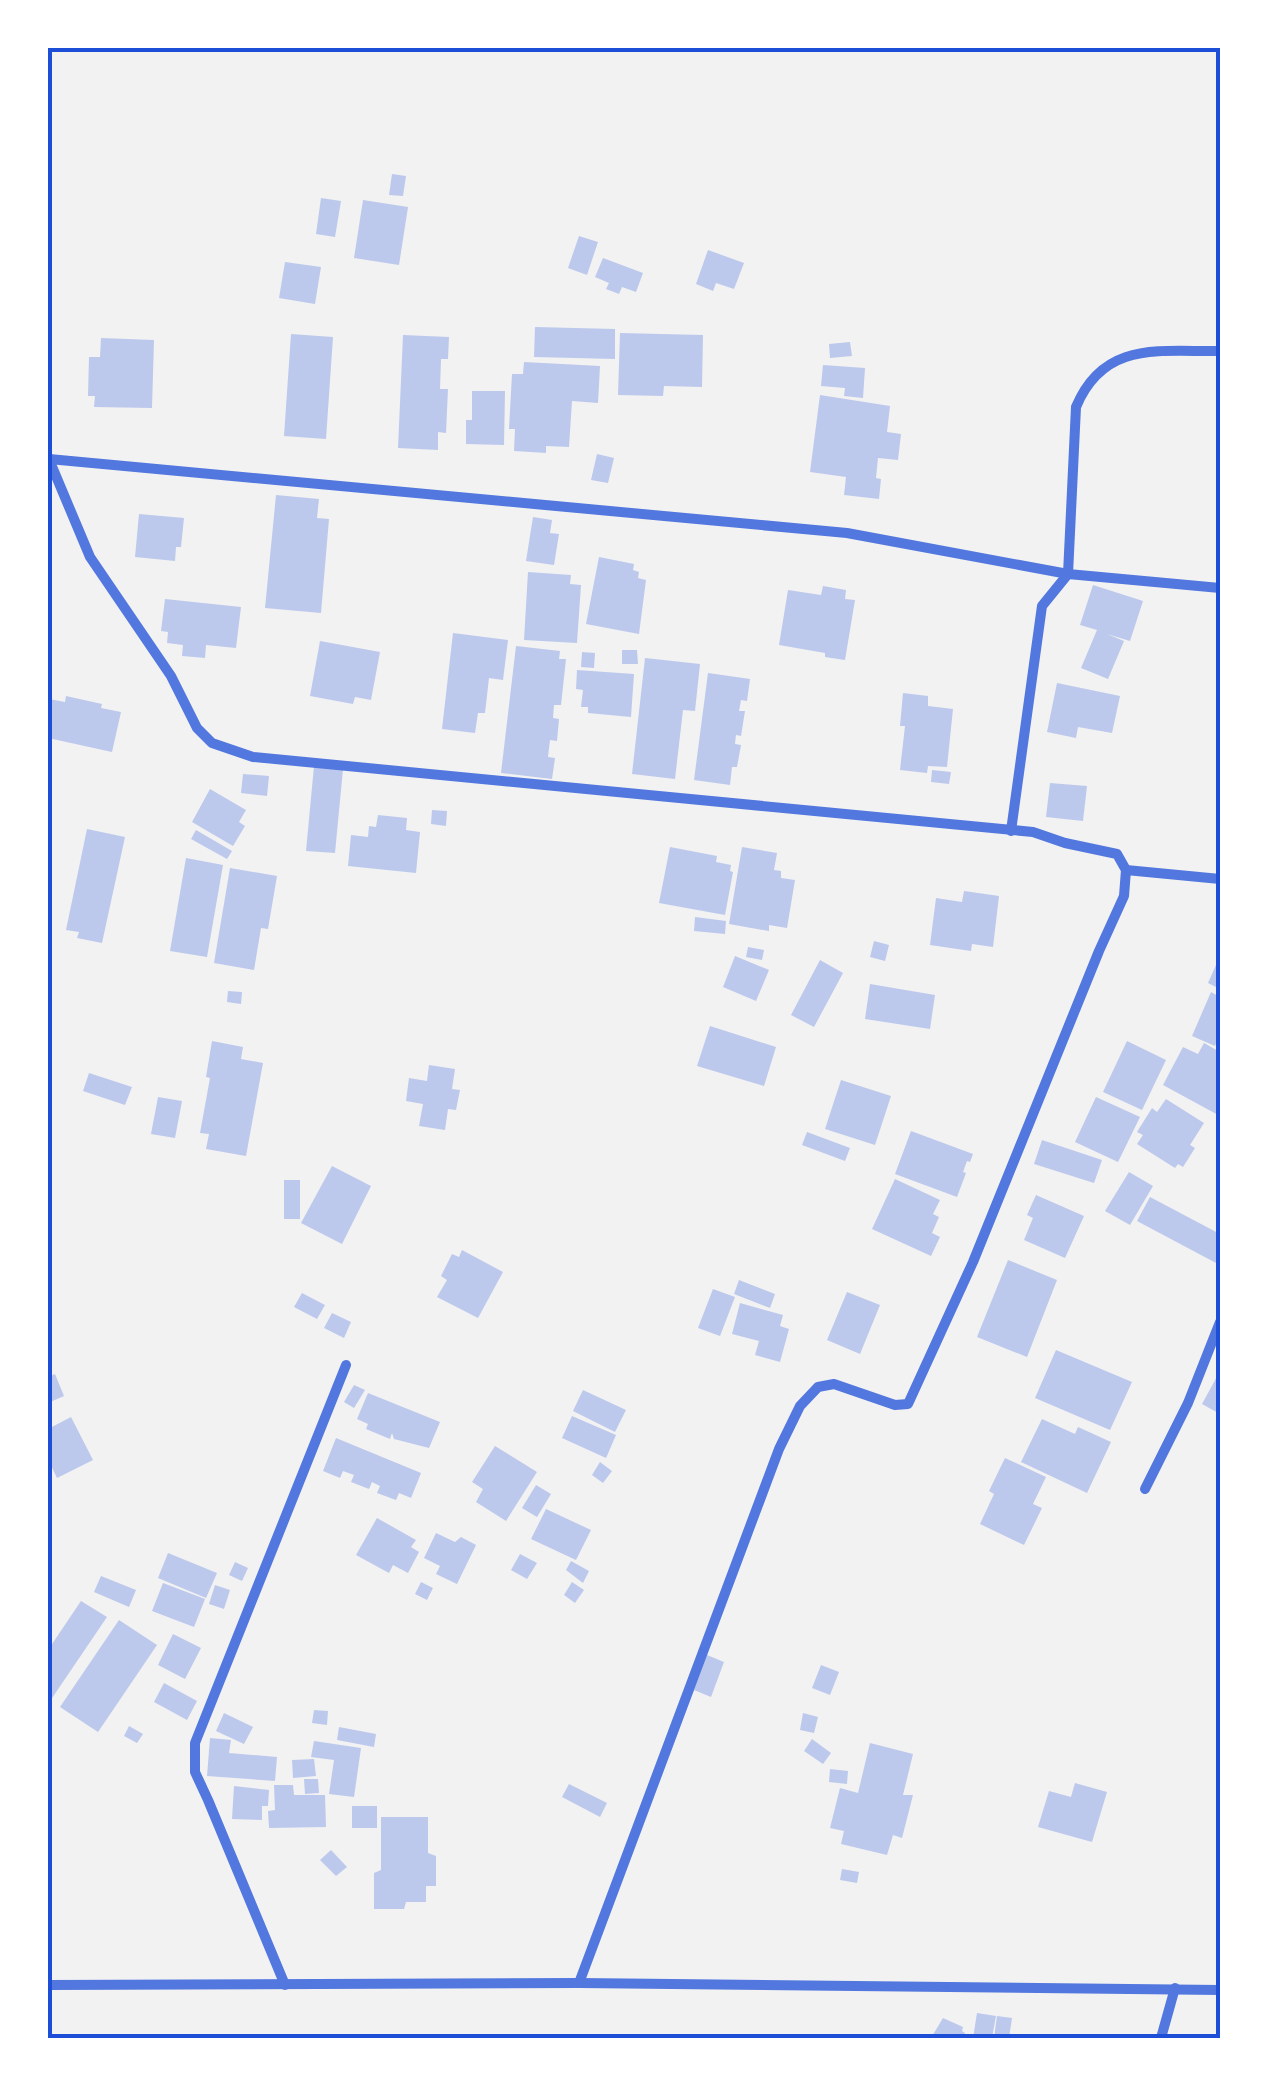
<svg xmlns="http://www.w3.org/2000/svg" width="1268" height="2086" font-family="'Source Sans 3',sans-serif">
  <rect width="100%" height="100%" fill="#f2f2f2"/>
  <g fill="#bdc9ec">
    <polygon points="392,174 406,176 403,196 389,195"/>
    <polygon points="321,198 341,201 335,237 316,234"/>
    <polygon points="363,200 408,207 399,265 354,258"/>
    <polygon points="579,236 598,242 587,275 568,268"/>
    <polygon points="708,250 744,263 734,289 716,283 713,291 696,284"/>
    <polygon points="603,258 643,273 636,292 622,287 619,294 606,289 609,283 595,277"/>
    <polygon points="285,262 321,267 315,304 279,298"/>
    <polygon points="535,327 615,329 615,359 534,357"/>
    <polygon points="620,333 703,335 702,387 664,386 663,396 618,395"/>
    <polygon points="291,334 333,337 326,439 284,436"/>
    <polygon points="403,335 449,337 448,359 441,359 440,389 448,389 446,433 438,432 438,450 398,448"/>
    <polygon points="101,338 154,340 152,408 94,407 95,396 88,396 89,357 100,357"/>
    <polygon points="850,342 852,356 830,358 829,344"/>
    <polygon points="524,362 600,366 598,403 572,401 569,447 546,446 546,453 514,451 515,429 509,429 512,374 523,374"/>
    <polygon points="823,365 865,368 863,398 844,396 845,388 821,386"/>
    <polygon points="472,391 505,391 504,445 466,444 466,420 472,420"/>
    <polygon points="820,395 890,406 887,432 901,434 898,460 878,458 876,478 881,479 879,499 844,495 846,477 810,472"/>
    <polygon points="597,454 614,458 608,483 591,480"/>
    <polygon points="276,495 319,499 317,518 329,519 321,613 265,608"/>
    <polygon points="139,514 184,518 181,547 176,547 175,561 135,557"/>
    <polygon points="533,517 552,520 550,533 559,534 554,565 526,561"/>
    <polygon points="599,557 634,564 633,570 639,572 638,578 646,580 639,634 586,624"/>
    <polygon points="528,572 571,575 570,584 581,585 577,643 524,640"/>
    <polygon points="1093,585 1143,601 1130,641 1107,634 1124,641 1108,679 1081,668 1097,630 1080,625"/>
    <polygon points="823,586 846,590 845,599 855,600 845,660 825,657 825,653 779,645 788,590 821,595"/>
    <polygon points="165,599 241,607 236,648 206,645 205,658 182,656 183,645 167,643 168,632 161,631"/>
    <polygon points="453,633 508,640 503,680 489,678 485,713 478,713 475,733 442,729"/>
    <polygon points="320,641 380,652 371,700 355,697 353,704 310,696"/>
    <polygon points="516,646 560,651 559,659 566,659 561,705 554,705 553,718 559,719 557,741 550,740 548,757 555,758 552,779 501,773"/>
    <polygon points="622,650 637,650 638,664 622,664"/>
    <polygon points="582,652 595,653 594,668 581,667"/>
    <polygon points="645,658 700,664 695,711 683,710 675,779 632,774"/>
    <polygon points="577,670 634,674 631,717 588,713 588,707 581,707 583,690 576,689"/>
    <polygon points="708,673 750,679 747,701 741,700 739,711 745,711 741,736 736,735 735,744 741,745 737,767 732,767 730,785 694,780"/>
    <polygon points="1057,683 1120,696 1112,733 1078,727 1076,738 1047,732"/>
    <polygon points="903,693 928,696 928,706 953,709 947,767 928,766 927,773 900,770 905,726 900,726"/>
    <polygon points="66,696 102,704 101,708 121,712 112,752 48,738 49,699 65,702"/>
    <polygon points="314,766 343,769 335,853 306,851"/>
    <polygon points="932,770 951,772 949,784 931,782"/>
    <polygon points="243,774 269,776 267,796 241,793"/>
    <polygon points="1050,783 1087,786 1083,821 1046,817"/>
    <polygon points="210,789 246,810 239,822 245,826 233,846 192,822"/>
    <polygon points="432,810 447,811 446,826 431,824"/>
    <polygon points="378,815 407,818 406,830 420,832 416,873 348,866 351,835 368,837 369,826 376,827"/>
    <polygon points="87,829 125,837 102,943 77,938 79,932 66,930"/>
    <polygon points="196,830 232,851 227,859 191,839"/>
    <polygon points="670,847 717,856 716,862 731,865 730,871 733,872 725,915 659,903"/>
    <polygon points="742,847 777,853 774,870 781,871 781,878 795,880 787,928 769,925 769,931 729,924"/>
    <polygon points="186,858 223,865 207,957 170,951"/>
    <polygon points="230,868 277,876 268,929 261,928 254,970 214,963"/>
    <polygon points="964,891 999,896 993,947 972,944 971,951 930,945 936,898 962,902"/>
    <polygon points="695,917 726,921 725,934 694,931"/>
    <polygon points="874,941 889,945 885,961 870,957"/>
    <polygon points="748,947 764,950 762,960 746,957"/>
    <polygon points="735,956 769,970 756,1001 723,987"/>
    <polygon points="1220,956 1220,989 1208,983"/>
    <polygon points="820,960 843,973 814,1027 791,1015"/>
    <polygon points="870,984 935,995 930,1029 865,1019"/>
    <polygon points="228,991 242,992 241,1004 227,1002"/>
    <polygon points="1211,992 1220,997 1220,1033 1215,1046 1192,1036"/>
    <polygon points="710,1026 776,1047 764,1086 697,1066"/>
    <polygon points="212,1041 243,1047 241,1059 263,1063 246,1156 206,1149 209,1134 200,1133 210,1078 206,1077"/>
    <polygon points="1127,1041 1166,1060 1142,1110 1103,1092"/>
    <polygon points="1204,1043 1220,1052 1220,1116 1163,1085 1183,1047 1198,1054"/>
    <polygon points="429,1065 455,1069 452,1089 460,1090 456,1110 448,1109 445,1130 419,1126 423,1104 406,1101 409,1078 427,1081"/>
    <polygon points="89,1073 132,1087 125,1105 83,1091"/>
    <polygon points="841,1080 891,1096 875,1145 825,1129"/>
    <polygon points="158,1097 182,1101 175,1138 151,1134"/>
    <polygon points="1096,1097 1140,1117 1118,1162 1075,1142"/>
    <polygon points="1166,1099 1204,1123 1190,1145 1195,1148 1183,1167 1178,1164 1175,1168 1137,1144 1143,1135 1137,1132 1152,1108 1157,1112"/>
    <polygon points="911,1131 973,1154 970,1162 967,1161 963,1172 966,1173 957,1197 895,1174"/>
    <polygon points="807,1132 850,1148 845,1161 802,1145"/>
    <polygon points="1042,1140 1102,1160 1094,1183 1034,1164"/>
    <polygon points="332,1166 371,1186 342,1244 301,1223"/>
    <polygon points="1129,1172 1153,1186 1130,1225 1105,1211"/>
    <polygon points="895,1179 940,1200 933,1214 939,1217 932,1233 940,1237 931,1256 872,1229"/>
    <rect x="284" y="1180" width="16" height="39"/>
    <polygon points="1036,1195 1084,1216 1065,1258 1024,1240 1033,1218 1027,1215"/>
    <polygon points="1150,1197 1220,1234 1220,1256 1216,1263 1137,1221"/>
    <polygon points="462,1250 503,1272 478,1318 437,1297 447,1280 441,1276 452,1254 459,1257"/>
    <polygon points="1008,1260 1057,1280 1027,1357 977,1337"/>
    <polygon points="739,1280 775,1294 770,1308 734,1294"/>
    <polygon points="713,1289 735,1297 720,1336 698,1328"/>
    <polygon points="847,1292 880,1305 860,1354 827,1340"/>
    <polygon points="302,1293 325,1305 317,1319 294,1307"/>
    <polygon points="740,1303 783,1315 780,1326 789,1329 780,1362 755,1355 759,1341 732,1334"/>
    <polygon points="332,1313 351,1322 344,1338 324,1328"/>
    <polygon points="1056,1350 1132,1382 1110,1430 1035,1398"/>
    <polygon points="1220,1371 1220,1414 1202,1404"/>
    <polygon points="55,1374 64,1396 48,1403 48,1377"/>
    <polygon points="354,1385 365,1390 354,1408 344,1402"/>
    <polygon points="583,1390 626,1410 615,1432 573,1411"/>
    <polygon points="368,1393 440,1422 429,1448 394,1439 392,1433 390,1439 366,1429 368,1424 357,1419"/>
    <polygon points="572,1416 616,1435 606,1458 562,1438"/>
    <polygon points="71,1417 93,1460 57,1478 48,1459 48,1429"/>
    <polygon points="1042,1419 1075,1434 1078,1427 1111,1442 1087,1493 1021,1462"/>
    <polygon points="336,1438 421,1473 411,1498 399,1493 396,1500 377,1493 380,1486 372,1482 369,1489 351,1482 354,1475 343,1471 340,1478 323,1471"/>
    <polygon points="495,1446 537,1472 506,1521 476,1502 483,1489 472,1482"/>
    <polygon points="1005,1458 1046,1477 1033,1504 1042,1508 1024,1545 980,1524 994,1494 989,1491"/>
    <polygon points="600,1462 612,1471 603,1483 592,1475"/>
    <polygon points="536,1485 551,1494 537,1517 522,1508"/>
    <polygon points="546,1509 591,1530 576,1560 531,1539"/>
    <polygon points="377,1518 416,1540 411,1547 419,1552 408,1573 393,1565 389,1573 356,1555"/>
    <polygon points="436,1533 455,1542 461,1537 476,1545 457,1584 436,1574 440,1566 424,1558"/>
    <polygon points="168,1553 217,1573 206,1598 158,1578"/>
    <polygon points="520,1554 537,1563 527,1579 511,1570"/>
    <polygon points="571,1561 589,1571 583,1583 566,1570"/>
    <polygon points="235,1562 248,1568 242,1581 229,1575"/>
    <polygon points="101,1576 136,1590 129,1607 94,1592"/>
    <polygon points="421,1582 433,1588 427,1600 415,1594"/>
    <polygon points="572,1582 584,1590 575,1603 564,1595"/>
    <polygon points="163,1583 205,1599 194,1627 152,1611"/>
    <polygon points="215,1585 230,1590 224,1609 209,1604"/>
    <polygon points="81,1601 107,1617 48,1704 48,1650"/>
    <polygon points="119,1620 157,1645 98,1732 60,1707"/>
    <polygon points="173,1634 201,1648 185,1679 158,1665"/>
    <polygon points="707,1655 724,1662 711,1697 694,1690"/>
    <polygon points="821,1665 839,1672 830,1695 812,1688"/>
    <polygon points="164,1683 197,1701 187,1720 154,1702"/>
    <polygon points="314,1710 328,1711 327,1725 312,1723"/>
    <polygon points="224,1713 253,1727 244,1744 216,1731"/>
    <polygon points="803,1713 818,1717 814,1733 800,1730"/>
    <polygon points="129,1726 143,1734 137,1743 124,1736"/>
    <polygon points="339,1727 376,1734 374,1747 337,1740"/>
    <polygon points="210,1738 231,1740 229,1753 277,1757 275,1781 207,1776"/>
    <polygon points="812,1739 831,1753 823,1764 804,1751"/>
    <polygon points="314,1741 361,1748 354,1797 329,1794 334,1760 311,1757"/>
    <polygon points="870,1743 913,1754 903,1795 913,1795 902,1838 893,1835 887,1855 841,1844 844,1831 830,1828 840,1788 858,1793"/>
    <polygon points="314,1759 316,1776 293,1778 292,1760"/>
    <polygon points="830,1769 848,1771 847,1784 829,1782"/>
    <polygon points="304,1779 318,1779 319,1793 305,1794"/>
    <polygon points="1075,1783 1107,1792 1092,1842 1038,1827 1049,1791 1071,1797"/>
    <polygon points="569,1784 607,1803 600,1817 562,1797"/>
    <polygon points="274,1785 293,1785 294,1795 325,1795 326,1827 269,1828 268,1811 275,1810"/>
    <polygon points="234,1786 269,1790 268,1806 262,1806 262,1820 232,1819"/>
    <rect x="352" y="1806" width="25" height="22"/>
    <polygon points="381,1817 428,1817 428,1853 436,1856 436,1886 426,1886 426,1902 406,1902 404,1909 374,1909 374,1873 381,1870"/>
    <polygon points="331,1850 347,1867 336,1876 320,1860"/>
    <polygon points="842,1869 859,1872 857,1883 840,1880"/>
    <polygon points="977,2013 996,2016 992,2038 973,2038"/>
    <polygon points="997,2016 1012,2018 1009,2038 994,2038"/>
    <polygon points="943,2018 963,2027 962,2031 965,2033 962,2038 931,2038"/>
  </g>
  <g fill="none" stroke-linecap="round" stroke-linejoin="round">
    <g stroke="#5277de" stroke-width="10">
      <polyline points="48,457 90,557 171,676 197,728 212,743 253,757 1033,832 1065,843 1117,854 1126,870 1124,896 1099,951 973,1262 908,1404 895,1405 834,1384 818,1387 800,1406 779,1449 579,1983"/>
      <polyline points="49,459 847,533 1068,574 1220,588"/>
      <path d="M 1011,831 L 1042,606 L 1068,574 L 1076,407 C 1104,340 1160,352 1220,351"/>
      <polyline points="1126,870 1220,879"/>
      <polyline points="1145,1489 1188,1403 1220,1322"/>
      <polyline points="48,1985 579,1983 1220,1990"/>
      <polyline points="285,1985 208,1800 195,1772 195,1743 346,1365"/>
      <polyline points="1161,2038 1175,1988"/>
    </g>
  </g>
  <rect width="1268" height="2086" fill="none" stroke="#ffffff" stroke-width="100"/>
  <rect x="50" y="50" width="1168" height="1986" fill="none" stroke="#1d4ed8" stroke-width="4"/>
</svg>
